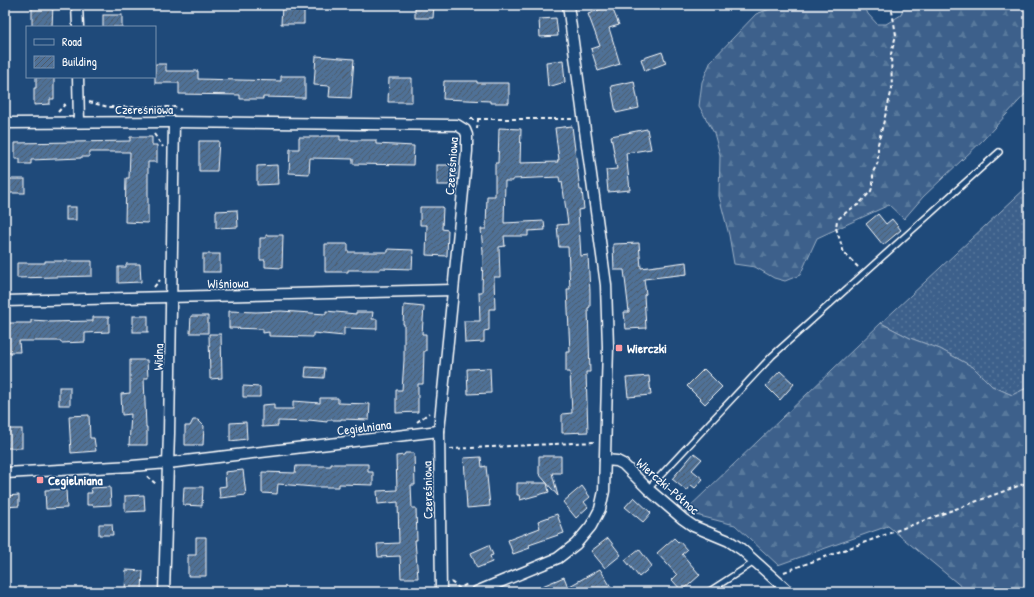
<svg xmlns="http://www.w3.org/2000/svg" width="1034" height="597" font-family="'Patrick Hand',sans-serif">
  <defs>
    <pattern id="grass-dots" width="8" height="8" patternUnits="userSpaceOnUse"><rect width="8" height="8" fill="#3c618b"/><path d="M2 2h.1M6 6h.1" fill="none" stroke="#59799c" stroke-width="1.8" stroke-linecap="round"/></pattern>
    <pattern id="forest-firs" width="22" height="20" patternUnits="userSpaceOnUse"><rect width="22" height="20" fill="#3c618b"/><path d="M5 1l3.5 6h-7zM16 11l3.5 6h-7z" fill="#59799c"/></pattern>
    <pattern id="building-hatch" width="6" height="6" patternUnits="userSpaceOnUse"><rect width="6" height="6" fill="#507197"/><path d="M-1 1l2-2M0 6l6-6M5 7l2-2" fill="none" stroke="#4e5b6a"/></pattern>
  </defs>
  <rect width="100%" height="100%" fill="#1f4a7a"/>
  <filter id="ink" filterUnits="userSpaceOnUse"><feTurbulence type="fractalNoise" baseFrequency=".025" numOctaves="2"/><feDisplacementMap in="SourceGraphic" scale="8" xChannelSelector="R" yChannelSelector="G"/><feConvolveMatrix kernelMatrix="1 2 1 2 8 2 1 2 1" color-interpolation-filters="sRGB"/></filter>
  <g filter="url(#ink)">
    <polygon fill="url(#grass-dots)" stroke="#9eb0c5" points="1029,185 1029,387 1012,395 992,386 973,367 940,349 910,338 881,323"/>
    <g fill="url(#forest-firs)" stroke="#9eb0c5">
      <polygon points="781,5 864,5 868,14 877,24 886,24 901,15 904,5 1029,5 1029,90 983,140 923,197 904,219 889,205 817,238 800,275 785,281 774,278 755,267 734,264 729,235 719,196 720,155 714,133 699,106 702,82 711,61 756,14"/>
      <polygon points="881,323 910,338 940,349 973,367 992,386 1012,395 1029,387 1029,592 968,592 888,526 778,565 735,525 684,512"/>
    </g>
    <g fill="url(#building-hatch)" stroke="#fff">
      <polygon points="32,5 53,5 52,27 32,27"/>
      <polygon points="282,5 304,5 304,24 281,24"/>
      <polygon points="415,5 434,5 433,18 415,18"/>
      <polygon points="611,5 619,25 609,28 620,64 598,71 591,49 600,46 588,14"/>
      <rect x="103" y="15" width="19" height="12"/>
      <polygon points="556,18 558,36 540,37 539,19"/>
      <polygon points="662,52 666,63 645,71 641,59"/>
      <polygon points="316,56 354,59 351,98 329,97 330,86 314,85"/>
      <polygon points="563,60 565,82 548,87 546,62"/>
      <polygon points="155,64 166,64 166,71 198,71 198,79 281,81 281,76 305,76 305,98 263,97 263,99 240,99 240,95 179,94 179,83 155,83"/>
      <polygon points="36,77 54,77 54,99 50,99 50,104 34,105 34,88 36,88"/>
      <polygon points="389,78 412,78 412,102 388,102"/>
      <polygon points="444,81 477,81 477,83 509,83 509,103 490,103 490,101 443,99"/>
      <polygon points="634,81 639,108 616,113 611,86"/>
      <polygon points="572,126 580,190 582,190 584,209 578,210 581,256 588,255 590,292 590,307 588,308 590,372 586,372 588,432 562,433 562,414 572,413 570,372 566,372 566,352 570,352 567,289 570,289 568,247 559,247 557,225 568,224 562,182 560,183 559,177 513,179 513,181 505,181 504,223 544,221 545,230 528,231 528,236 504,236 505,246 499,247 500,277 494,277 495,309 489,309 489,330 484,331 484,342 465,343 464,321 480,321 479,292 482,292 483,251 481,229 486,229 487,196 495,196 495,163 498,163 499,128 521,129 520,163 558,162 557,160 559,160 555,128"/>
      <polygon points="647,129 651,149 626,153 630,190 608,192 606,170 617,169 611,136"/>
      <polygon points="321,136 340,136 340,140 376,140 376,144 414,146 413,165 353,164 353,159 310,158 309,174 289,173 290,149 299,149 299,137 321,137"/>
      <polygon points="130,137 152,137 152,145 157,145 157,162 148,162 148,223 125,222 126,178 129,178 130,152 89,152 89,157 81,157 81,158 31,160 31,164 20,164 20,159 15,159 15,143 130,141"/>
      <polygon points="199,141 219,141 217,171 199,171"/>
      <polygon points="277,165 278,184 257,185 257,166"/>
      <rect x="437" y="165" width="19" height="20"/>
      <rect x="7" y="179" width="18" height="14"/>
      <rect x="66" y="207" width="10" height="13"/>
      <polygon points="420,207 443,207 442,229 448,230 447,256 426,255 427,225 420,225"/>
      <polygon points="237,210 238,227 216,228 216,211"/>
      <polygon points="878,214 886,224 892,219 901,230 883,245 866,224"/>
      <polygon points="266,235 283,235 282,268 265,267 265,260 260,260 260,238 266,238"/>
      <polygon points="639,243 641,268 686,262 687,274 644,279 646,294 644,295 646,328 626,329 624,312 629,312 624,270 614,270 613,244"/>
      <polygon points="325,244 348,244 348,252 388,252 388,249 413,250 412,269 380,268 380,270 348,270 348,272 325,272"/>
      <rect x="203" y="254" width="17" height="18"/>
      <polygon points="45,261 92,261 92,276 17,278 17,263 45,263"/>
      <polygon points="126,264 140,264 141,282 118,283 118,267 126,267"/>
      <polygon points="404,305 424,307 422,334 426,334 426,351 424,351 423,384 418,384 418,412 396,413 396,390 402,390 404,360 404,324 403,324"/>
      <polygon points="229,311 256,312 281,311 326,314 326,311 356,314 356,312 373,312 372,319 377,319 377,329 344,328 344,336 313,333 313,337 269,336 269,332 263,333 263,329 229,328"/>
      <rect x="133" y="316" width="15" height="16"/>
      <polygon points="191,316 208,316 208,333 190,333"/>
      <polygon points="93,317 109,317 109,332 85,333 85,342 61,343 61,341 19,341 20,352 6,352 5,323 31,323 31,320 48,321 48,322 93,321"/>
      <polygon points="209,334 221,334 222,378 210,379"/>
      <polygon points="130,360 147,360 148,378 144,378 146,427 147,427 147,445 129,445 131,414 122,415 121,394 130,393"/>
      <polygon points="306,367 325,368 324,378 305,377"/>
      <polygon points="490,368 491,393 468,394 467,369"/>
      <polygon points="704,369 722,387 705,404 687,386"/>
      <polygon points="780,371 794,384 780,400 766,386"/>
      <polygon points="649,376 651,395 628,397 626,378"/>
      <polygon points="243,386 260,387 260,397 243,397"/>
      <rect x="59" y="387" width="11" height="18"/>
      <polygon points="320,398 338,398 338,403 370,404 369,420 341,419 341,420 327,420 327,422 309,420 308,422 278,421 278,426 262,427 262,405 274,404 274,409 293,409 293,401 320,403"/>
      <polygon points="89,415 90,438 94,438 96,451 71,453 69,416"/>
      <polygon points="193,420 198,420 204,426 203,445 185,445 185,426 190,426"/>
      <polygon points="246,422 247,439 230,441 230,423"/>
      <rect x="5" y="429" width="17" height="19"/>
      <polygon points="405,453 414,453 415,485 411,485 412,508 416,508 417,540 415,540 418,578 401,578 400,556 378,557 377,544 399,543 398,502 378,504 377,491 397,490 396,456 404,455"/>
      <polygon points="694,453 702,459 692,470 703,479 695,488 691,485 687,491 672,479"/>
      <polygon points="539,456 561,456 561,473 552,473 558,496 539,474"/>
      <polygon points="481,457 482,467 486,466 490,506 467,508 464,458"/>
      <polygon points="331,464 368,464 368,472 373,472 373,485 339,484 339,487 314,487 278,484 277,494 262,493 262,472 295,473 296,466 331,466"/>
      <polygon points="243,470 246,495 220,498 219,487 226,486 225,472"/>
      <polygon points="517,483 547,483 549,492 520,500 519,495 517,495"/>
      <polygon points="582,486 590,497 584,502 588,507 576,518 563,502"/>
      <polygon points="110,487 111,505 93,506 93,505 87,505 87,493 92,493 91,488"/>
      <polygon points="184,487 203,487 202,506 183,505"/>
      <polygon points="66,489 67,508 46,509 45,490"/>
      <polygon points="19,495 19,506 5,507 5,496"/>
      <polygon points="144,495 145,511 125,512 125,496"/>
      <polygon points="634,497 651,513 643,522 625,507"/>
      <polygon points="557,514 564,533 529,545 530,548 513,554 508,540 540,528 538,521"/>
      <polygon points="99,524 112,524 113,535 99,535"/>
      <polygon points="196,537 206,537 206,576 188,576 188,555 196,555"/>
      <polygon points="608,538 621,555 605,568 591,551"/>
      <polygon points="674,538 678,542 679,541 687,550 682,554 700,575 682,591 672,580 677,575 657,553"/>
      <polygon points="489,545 493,555 490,556 492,562 477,568 471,553"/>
      <polygon points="639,549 652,566 639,577 625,560"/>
      <polygon points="600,569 614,592 528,592 564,577 568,587"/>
      <polygon points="126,570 143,571 142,591 125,590"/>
    </g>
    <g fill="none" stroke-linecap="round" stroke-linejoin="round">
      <defs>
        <g id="service">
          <polyline points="648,489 772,356 999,152"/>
          <polyline points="708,592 756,561"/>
        </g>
        <g id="minor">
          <polyline points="77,5 78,27"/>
          <polyline points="78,77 79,122"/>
          <polyline points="5,123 174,122 457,125 465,130 467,135 467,151 439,431 441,592"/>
          <polyline points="5,301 452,290"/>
          <polyline points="605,460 617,461 623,464 648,489 683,519 693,526 729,541 741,549 789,592"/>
          <polyline points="5,473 132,466 168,463 439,431"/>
          <polyline points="164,592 169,433 174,122"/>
          <polyline points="476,592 558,558 576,544 591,526 600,509 604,491 608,347 606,285 568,5"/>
        </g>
      </defs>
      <use href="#service" stroke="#fff" stroke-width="8"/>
      <use href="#minor" stroke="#fff" stroke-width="13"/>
      <g stroke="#fff" stroke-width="2" stroke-dasharray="4 3" stroke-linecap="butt">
        <polyline points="89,102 108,107 175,107 181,110"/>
        <polyline points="58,112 67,102"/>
        <polyline points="470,119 572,119"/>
        <polyline points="477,129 478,120"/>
        <polyline points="154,134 163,147"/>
        <polyline points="858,267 844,253 836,228 837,220 849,210 858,205 871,191 873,185 873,172 878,162 878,144 892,89 891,54 896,35 891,5"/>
        <polyline points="154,287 160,280"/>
        <polyline points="417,422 429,413"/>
        <polyline points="450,449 595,442"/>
        <polyline points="147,476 157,485"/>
        <polyline points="784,572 1029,482"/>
        <polyline points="451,582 459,588 468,584"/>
      </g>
      <use href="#service" stroke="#1f4a7a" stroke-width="5"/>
      <use href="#minor" stroke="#1f4a7a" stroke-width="10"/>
    </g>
  </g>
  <g fill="#ff9aa2" stroke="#1f4a7a" stroke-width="1.5">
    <rect x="615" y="344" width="8" height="8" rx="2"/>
    <rect x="36" y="476" width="8" height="8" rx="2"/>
  </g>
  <g text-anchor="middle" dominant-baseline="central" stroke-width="3" stroke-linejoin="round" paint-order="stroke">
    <g font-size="13" fill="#fff" stroke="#1f4a7a">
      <text x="144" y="109">Czereśniowa</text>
      <text transform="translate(451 166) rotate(-86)">Czereśniowa</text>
      <text transform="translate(228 283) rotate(-1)">Wiśniowa</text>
      <text transform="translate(158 357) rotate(-89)">Widna</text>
      <text transform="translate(364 427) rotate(-7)">Cegielniana</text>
      <text transform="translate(668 486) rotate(41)">Wierczki-Północ</text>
      <text transform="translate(427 490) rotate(-91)">Czereśniowa</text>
    </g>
    <g font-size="13" font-weight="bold" fill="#fff" stroke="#1f4a7a" text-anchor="start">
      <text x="627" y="348">Wierczki</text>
      <text x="48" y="480">Cegielniana</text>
    </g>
  </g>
  <rect width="1034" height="597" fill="none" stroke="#1f4a7a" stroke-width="20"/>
  <rect x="10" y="10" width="1014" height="577" fill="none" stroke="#fff" stroke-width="1.5" filter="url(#ink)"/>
  <rect x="26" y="26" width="130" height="52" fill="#1f4a7a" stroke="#7992af"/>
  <rect x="34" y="39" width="20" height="6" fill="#1f4a7a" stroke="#7992af"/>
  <text x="62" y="46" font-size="12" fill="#ffffff">Road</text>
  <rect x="34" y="56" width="20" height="12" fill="url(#building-hatch)" stroke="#7992af"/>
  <text x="62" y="66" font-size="12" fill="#ffffff">Building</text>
</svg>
